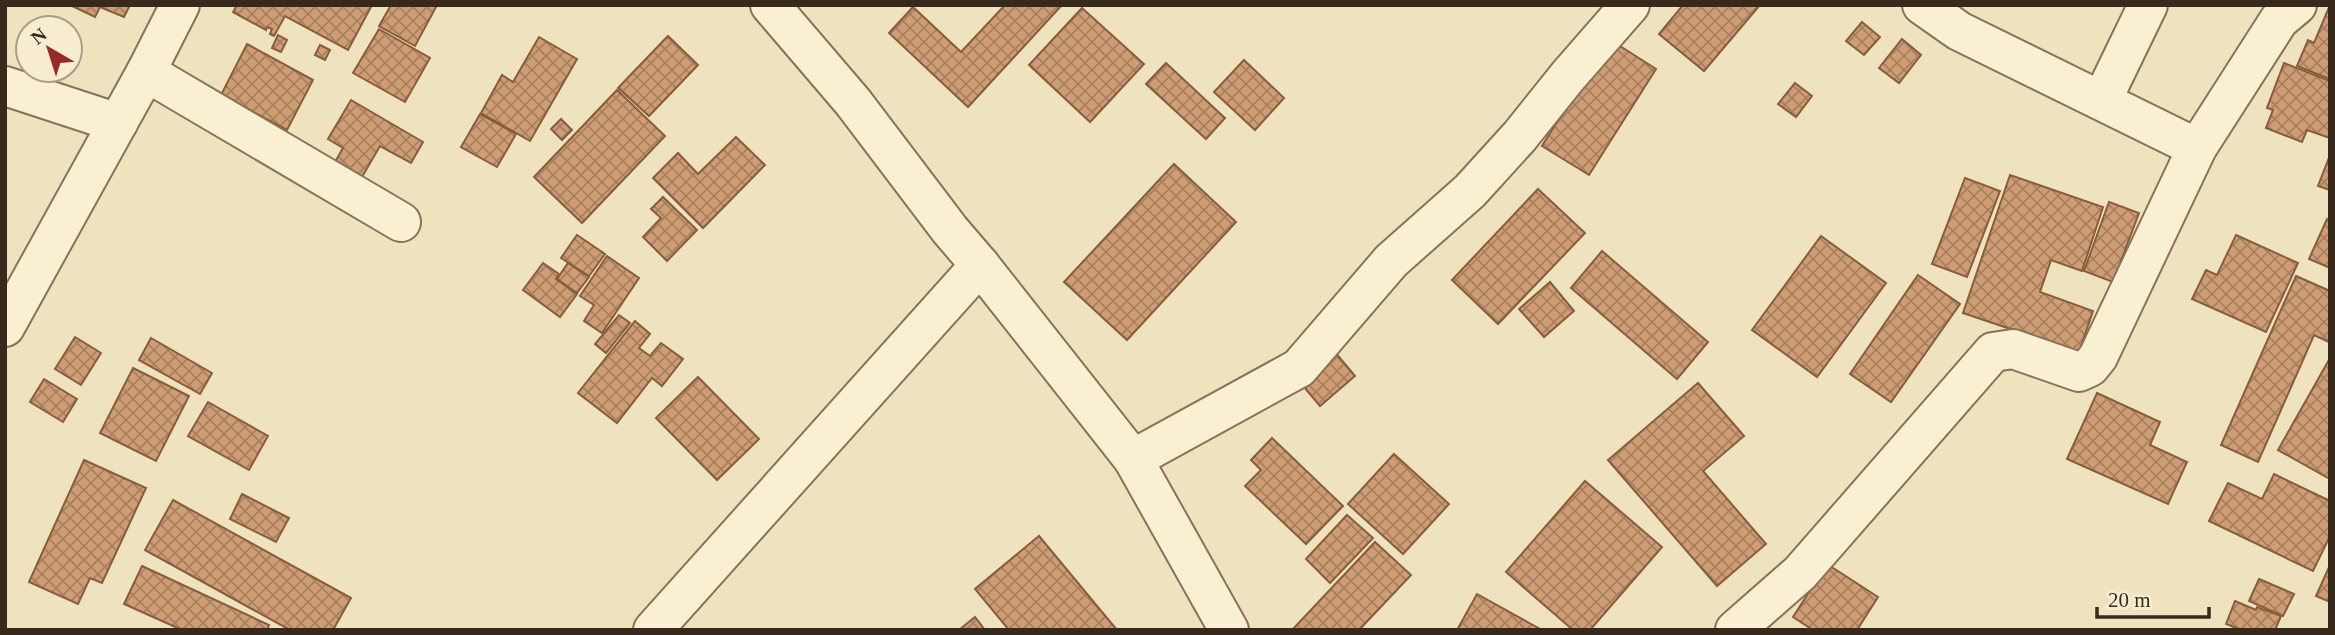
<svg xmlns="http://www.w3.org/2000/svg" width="2335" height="635" font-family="'Times New Roman',serif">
  <defs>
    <pattern id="building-cross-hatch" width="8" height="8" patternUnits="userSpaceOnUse" patternTransform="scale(1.75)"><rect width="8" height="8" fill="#ce9d74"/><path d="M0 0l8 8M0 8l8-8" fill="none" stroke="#a8805e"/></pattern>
  </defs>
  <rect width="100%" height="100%" fill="#efe2bf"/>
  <g fill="url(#building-cross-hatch)" stroke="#875d3d" stroke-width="2">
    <polygon points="70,5 130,5 124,17 100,7 95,17"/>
    <polygon points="237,5 372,5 348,50 285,16 274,36 270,34 272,29 267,27 266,30 233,12"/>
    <polygon points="391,5 437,5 415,46 379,26"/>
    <polygon points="1005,5 1062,5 968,107 889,33 913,7 961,52"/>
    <polygon points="1683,5 1760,5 1704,71 1659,34"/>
    <polygon points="2330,5 2330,79 2297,66 2308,40 2314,43"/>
    <polygon points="1082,8 1144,64 1090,122 1029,65"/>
    <polygon points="1862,22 1880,37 1864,55 1846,41"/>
    <polygon points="379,29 430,58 405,102 353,73"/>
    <polygon points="278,35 287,40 281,52 272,48"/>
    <polygon points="668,36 698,65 649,116 618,88"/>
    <polygon points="539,37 577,59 530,141 481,113 502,75 513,82"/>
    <polygon points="1609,39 1656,69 1589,175 1542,146"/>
    <polygon points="1902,39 1921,55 1899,83 1879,68"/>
    <polygon points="247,44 313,80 287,130 221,95"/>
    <polygon points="320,45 330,50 325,60 315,55"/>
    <polygon points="1244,60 1284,98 1255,130 1214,92"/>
    <polygon points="1166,63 1225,118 1206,139 1146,84"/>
    <polygon points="2284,63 2330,81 2330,138 2307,130 2302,142 2266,128 2273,110 2267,108"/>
    <polygon points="1795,83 1812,96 1796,117 1778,104"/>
    <polygon points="617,90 665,136 582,223 534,177"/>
    <polygon points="351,100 423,142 411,163 380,146 362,177 335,162 343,148 328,139"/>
    <polygon points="480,114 516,134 497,167 461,147"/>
    <polygon points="561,119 572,130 562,140 551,129"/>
    <polygon points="736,137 765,165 703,228 653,178 678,153 698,174"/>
    <polygon points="2330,155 2330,190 2318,186"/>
    <polygon points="1174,164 1236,222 1127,340 1064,282"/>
    <polygon points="2010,175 2103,207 2082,271 2051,260 2040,292 2093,311 2079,352 1963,313"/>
    <polygon points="1965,178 2000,191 1967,277 1932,264"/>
    <polygon points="1538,189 1585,233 1498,324 1452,280"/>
    <polygon points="663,197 697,230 667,261 643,237 661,218 651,209"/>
    <polygon points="2109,202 2139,213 2113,282 2084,271"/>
    <polygon points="2327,219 2330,221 2330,268 2309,259"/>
    <polygon points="577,235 605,254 589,276 561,258"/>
    <polygon points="2236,235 2298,263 2266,332 2192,299 2206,270 2217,275"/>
    <polygon points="1821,236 1886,283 1817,377 1752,330"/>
    <polygon points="1602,251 1708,342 1677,379 1571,288"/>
    <polygon points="607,256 639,278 602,333 584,321 594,305 580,296"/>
    <polygon points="543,263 559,274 556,279 577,294 560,317 523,290"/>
    <polygon points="568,263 589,277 577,293 557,279"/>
    <polygon points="1918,275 1960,304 1891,402 1850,374"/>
    <polygon points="2296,276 2330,291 2330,339 2329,342 2314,335 2258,462 2221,445"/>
    <polygon points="1550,282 1574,311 1544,337 1519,309"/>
    <polygon points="619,315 630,323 606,353 595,344"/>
    <polygon points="635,321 650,334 639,348 650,356 661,343 683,359 662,386 652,378 617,423 578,393"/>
    <polygon points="75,337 101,353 81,385 55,369"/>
    <polygon points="151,338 212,373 200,394 139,360"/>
    <polygon points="1334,351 1355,376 1320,406 1299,381"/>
    <polygon points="2330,358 2330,479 2278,450"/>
    <polygon points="133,368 189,396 156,461 100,433"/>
    <polygon points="698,377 759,439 717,480 656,418"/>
    <polygon points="44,379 77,399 63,422 30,402"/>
    <polygon points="1698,383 1744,436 1703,471 1766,544 1717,586 1608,460"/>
    <polygon points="2097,393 2160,422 2150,445 2187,462 2168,504 2067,459"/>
    <polygon points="208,402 268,436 249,470 188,436"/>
    <polygon points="1272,438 1343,506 1306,544 1245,486 1261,470 1251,460"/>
    <polygon points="1394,454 1449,504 1403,554 1348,504"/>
    <polygon points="84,460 146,488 102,583 90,578 78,604 29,582"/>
    <polygon points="2274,474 2330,501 2330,536 2313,571 2209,521 2228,483 2262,499"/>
    <polygon points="1585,481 1662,547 1590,630 1573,630 1506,572"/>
    <polygon points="242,494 289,518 276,542 230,519"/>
    <polygon points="173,500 351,598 333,630 290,630 145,550"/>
    <polygon points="1347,515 1373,538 1330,583 1306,559"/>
    <polygon points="1039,536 1117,630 1009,630 975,589"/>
    <polygon points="1375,542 1411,575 1359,630 1292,630"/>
    <polygon points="1827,564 1878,597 1857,630 1813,630 1793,617"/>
    <polygon points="2330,565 2330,602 2316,596"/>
    <polygon points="142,566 269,625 267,630 182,630 124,604"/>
    <polygon points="2259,579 2294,594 2283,616 2249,601"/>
    <polygon points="1477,594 1542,630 1457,630"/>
    <polygon points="2235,601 2256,610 2257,607 2281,616 2275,630 2241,630 2226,624"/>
    <polygon points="975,617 985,630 959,630"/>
  </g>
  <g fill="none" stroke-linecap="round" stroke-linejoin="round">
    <defs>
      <g id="minor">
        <polyline points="770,5 853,102 950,230 980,265 1133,459 1229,630"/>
        <polyline points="1922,5 1959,31 2197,148"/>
        <polyline points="146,72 401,222"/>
        <polyline points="5,86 118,123"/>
        <polyline points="2102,100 2148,5"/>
        <polyline points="5,327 146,72 180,5"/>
        <polyline points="1133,459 1299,368 1391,261 1470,191 1520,136 1568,76 1630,5"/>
        <polyline points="653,630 980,265"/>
        <polyline points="1735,630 1800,573 1993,352 2013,349 2079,372 2090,367 2098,357 2197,148 2279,20 2297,5"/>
      </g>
    </defs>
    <use href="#minor" stroke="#887357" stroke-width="42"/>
    <use href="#minor" stroke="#f9efd3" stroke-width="38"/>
  </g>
  <rect width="2335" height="635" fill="none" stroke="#372a1c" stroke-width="14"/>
  <g transform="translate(49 49) rotate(321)"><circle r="33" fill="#f6eccf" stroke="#aa9e87" stroke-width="2"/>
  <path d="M0-5L12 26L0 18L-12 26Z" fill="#982a26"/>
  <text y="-10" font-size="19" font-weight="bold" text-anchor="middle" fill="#372a1c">N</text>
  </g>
  <path d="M2097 607v10h112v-10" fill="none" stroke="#372a1c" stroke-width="3.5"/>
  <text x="2108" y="607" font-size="21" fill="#372a1c" stroke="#f6eccf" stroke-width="5" paint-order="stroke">20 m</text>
</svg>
